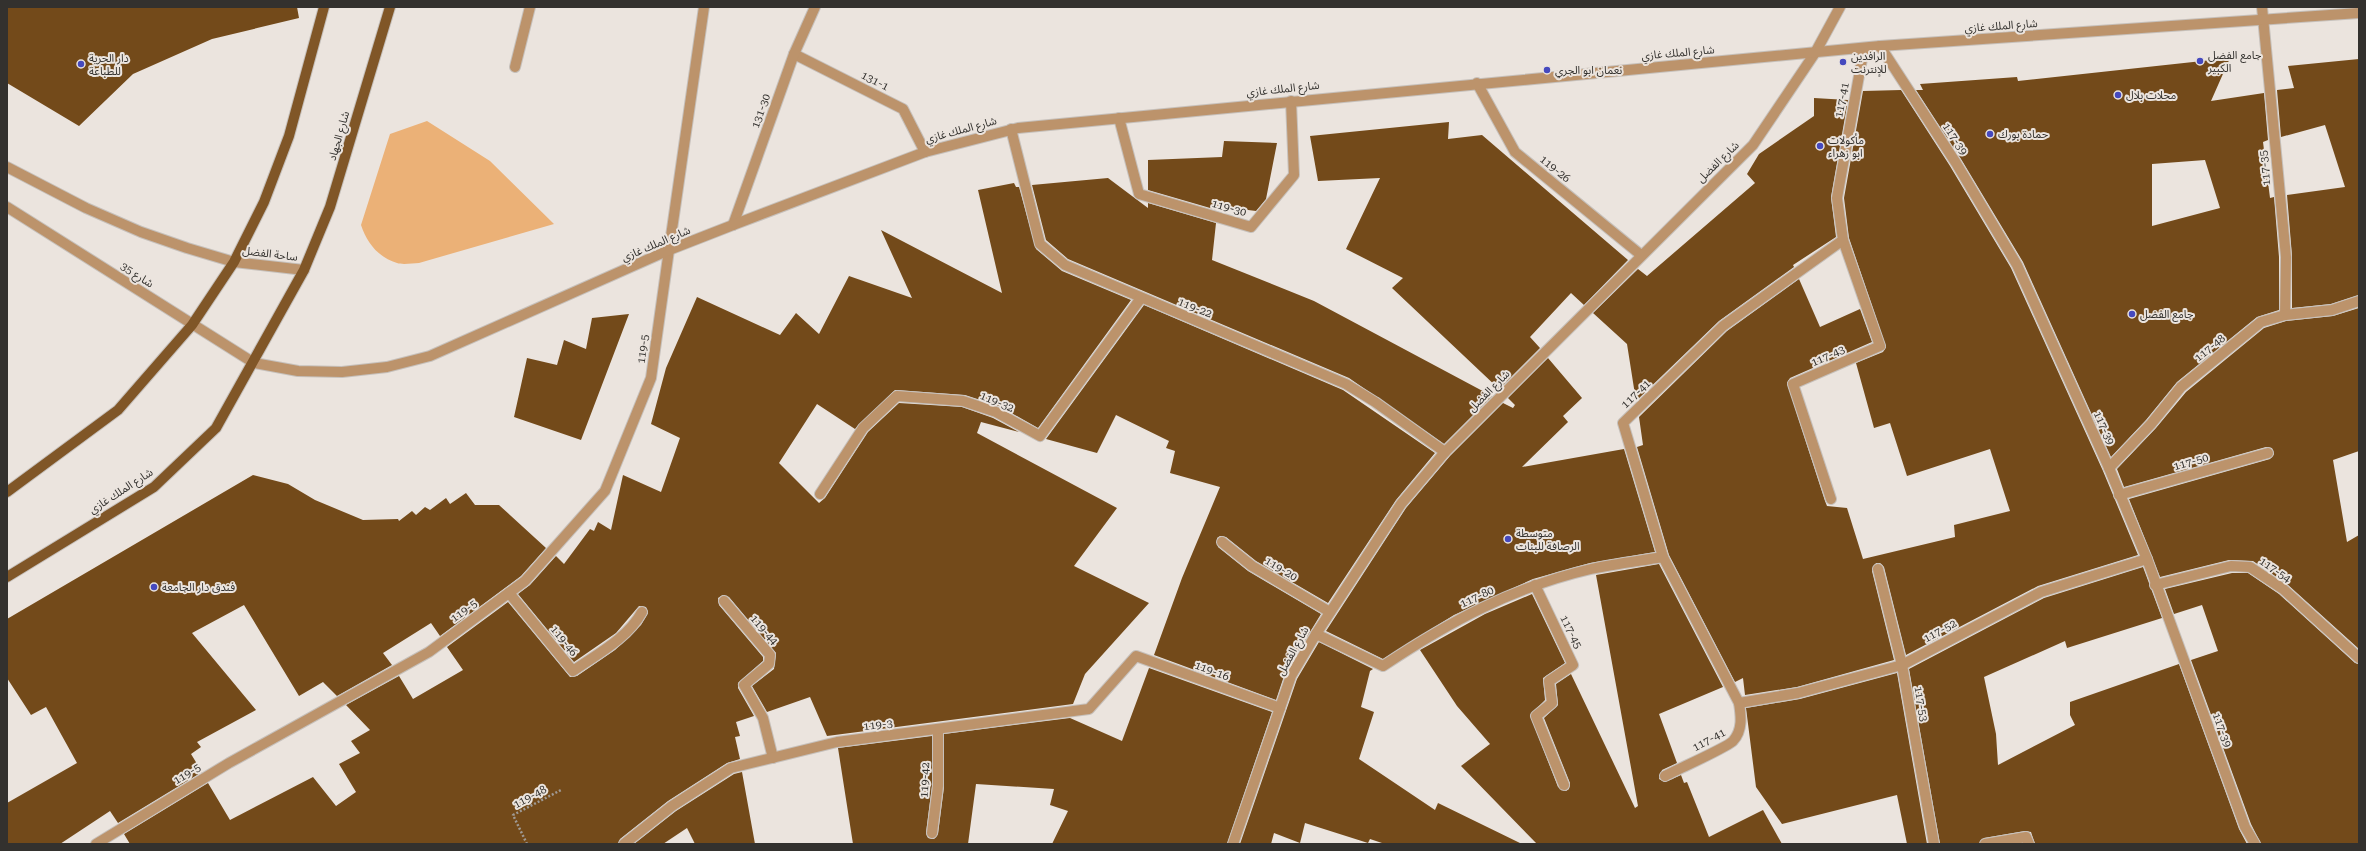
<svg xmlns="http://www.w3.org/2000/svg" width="2366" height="851" font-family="'Roboto Serif','Noto Sans Arabic',serif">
  <rect width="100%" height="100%" fill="#ebe4de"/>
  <path fill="#ebb177" d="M 427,121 L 490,161 L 554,224 L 419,263 C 413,263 403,265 397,263 C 378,257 367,243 361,225 L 390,134 Z"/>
  <g fill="#734a1a" fill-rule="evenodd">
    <polygon points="7,7 297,7 299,18 212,39 133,74 79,126 7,83"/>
    <path d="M 2230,58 L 2211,101 L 2264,93 L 2268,140 L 2263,142 L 2270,198 L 2274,197 L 2279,257 L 2279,310 L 2257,317 L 2177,382 L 2146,420 L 2111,457 L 2023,262 L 1961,159 L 1916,90 L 1923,90 L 1920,84 L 2017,77 L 2018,81 ZM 2205,160 L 2220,208 L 2152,226 L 2152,164 Z"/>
    <polygon points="2359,59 2359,295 2331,304 2292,308 2292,256 2287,195 2345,187 2325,125 2281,137 2277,90 2294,88 2288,66"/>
    <polygon points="1901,90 1950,166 2011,268 2103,471 2138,555 2038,586 1906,655 1884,567 1880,563 1876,563 1872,571 1894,660 1797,687 1745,695 1743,678 1735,682 1669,555 1637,447 1643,445 1639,417 1727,331 1799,279 1820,327 1860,309 1872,342 1790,378 1787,383 1825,501 1827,506 1847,508 1863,559 1955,537 1954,525 2010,511 1990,449 1907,476 1890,423 1874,428 1856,363 1883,352 1886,347 1849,238 1844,198 1863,91"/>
    <polygon points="1814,98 1848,100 1831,197 1836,237 1793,265 1794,267 1719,321 1636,401 1627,344 1593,313 1638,269 1647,276 1755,183 1747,174 1759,154 1814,116"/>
    <polygon points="1449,122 1448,139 1482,135 1628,260 1584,305 1571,293 1530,337 1540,348 1499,389 1392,288 1403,278 1346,249 1380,178 1318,181 1310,136"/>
    <polygon points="1224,141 1277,143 1266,199 1256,211 1217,206 1217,210 1148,190 1148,160 1222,157"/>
    <polygon points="1108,178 1148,208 1148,203 1216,223 1212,260 1314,301 1492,396 1444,444 1349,378 1068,259 1046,240 1032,185"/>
    <polygon points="1014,183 1016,187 1019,187 1036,249 1062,271 1131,300 1038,428 999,406 965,395 895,390 855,429 817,404 779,463 819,503 825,498 868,432 899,403 962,407 993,418 1019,432 981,422 977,433 1117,508 1074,566 1149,603 1085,674 1073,704 827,736 810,697 767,712 752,686 774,669 776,653 729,597 723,595 718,598 719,605 763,657 763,661 738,683 738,688 754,716 736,722 740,736 735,737 740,759 727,763 668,801 620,839 618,844 130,844 124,834 208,783 230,820 313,777 336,806 356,792 339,764 360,753 351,741 370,730 346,705 399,676 413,699 463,670 447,647 508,602 570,677 577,676 615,650 641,625 648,613 646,607 639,606 616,633 574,662 518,594 530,585 556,556 564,564 590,529 594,531 598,522 611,530 623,475 661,492 680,438 651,424 666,368 697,297 780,335 796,313 819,334 849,276 912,298 881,230 1002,293 978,190"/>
    <polygon points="1144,305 1343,390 1435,453 1396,500 1328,603 1256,561 1226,537 1220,536 1217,538 1218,547 1248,571 1321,614 1285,673 1276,700 1154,655 1182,578 1220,487 1170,473 1175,451 1166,448 1169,441 1116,415 1097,453 1046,439"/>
    <polygon points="2359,308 2359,451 2333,460 2347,542 2359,535 2359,649 2287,584 2253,561 2229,560 2160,577 2129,499 2270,459 2274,454 2272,448 2266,447 2124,487 2117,469 2156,428 2186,392 2264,328 2286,321 2333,316"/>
    <polygon points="629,314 581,440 514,417 527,358 557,365 564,340 586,349 592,318"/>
    <polygon points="1548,358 1582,398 1563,416 1568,422 1522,467 1624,449 1655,552 1590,563 1533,579 1454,615 1383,659 1326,631 1406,508 1450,456 1503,403 1513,408 1515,405 1508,398"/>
    <polygon points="253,475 288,484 315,500 363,520 398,519 399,521 412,511 416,515 425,507 430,510 446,498 450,504 466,493 475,505 499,505 546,548 521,576 440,636 431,623 383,653 392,665 337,696 323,682 299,696 244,605 192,633 256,710 197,742 201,747 191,754 202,772 118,823 110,811 60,844 7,844 7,803 77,763 46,707 31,715 7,678 7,619"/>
    <polygon points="1659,564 1723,687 1659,714 1677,763 1662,770 1659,779 1665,782 1681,775 1684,783 1687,782 1709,837 1763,810 1782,844 1537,844 1461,766 1490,744 1457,706 1420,650 1485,614 1532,594 1565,663 1543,678 1545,700 1530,715 1558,787 1566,791 1569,789 1570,783 1544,718 1558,705 1556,684 1571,674 1635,808 1638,806 1596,575"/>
    <polygon points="2143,567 2162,618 2067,648 2065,641 1984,677 1996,734 1998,765 2075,725 2070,715 2070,702 2179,664 2239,829 2247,844 2035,844 2031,832 2025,831 1984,838 1979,844 1940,844 1909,669 2044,598"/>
    <polygon points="2232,573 2248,573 2279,594 2355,663 2359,664 2359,844 2261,844 2251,824 2191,660 2218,651 2202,605 2174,614 2165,589"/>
    <polygon points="1319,642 1373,669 1370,671 1361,707 1374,712 1359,759 1435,810 1438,803 1522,844 1385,844 1370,839 1368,843 1305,823 1300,843 1274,833 1271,844 1240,844 1297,679"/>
    <polygon points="1149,668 1272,712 1227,844 1052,844 1068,811 1050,805 1054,789 976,784 968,844 853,844 838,748 932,736 932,786 926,833 928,838 934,839 938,834 944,787 944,734 1070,718 1122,741"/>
    <polygon points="1897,673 1927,844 1907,844 1897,795 1782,824 1756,787 1746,708 1800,699"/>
    <polygon points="742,772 755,844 695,844 687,828 663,844 634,844 676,811 734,774"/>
  </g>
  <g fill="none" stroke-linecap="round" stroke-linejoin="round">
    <defs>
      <g id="service">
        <polyline points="2262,7 2286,257 2285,315"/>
        <polyline points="1880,46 1956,163 2017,265 2109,468 2147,559 2245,827 2255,844"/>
        <polyline points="794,54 903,109 925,152"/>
        <polyline points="515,67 530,7"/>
        <polyline points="1477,83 1515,152 1641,255"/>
        <polyline points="1119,118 1139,194 1251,227 1294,175 1291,101"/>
        <polyline points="1011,129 1040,244 1065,265 1346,384 1375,402 1445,452"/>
        <polyline points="733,225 794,54 815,7"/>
        <polyline points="669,250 704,7"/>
        <polyline points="2109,468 2151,424 2181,387 2261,322 2285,315 2332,310 2359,301"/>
        <polyline points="820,494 863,428 897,396 963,401 996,412 1040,436 1141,298"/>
        <polyline points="2119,495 2268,453"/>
        <polyline points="1831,499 1793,384 1880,346 1843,240"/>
        <polyline points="1222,542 1252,566 1330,612"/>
        <polyline points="1878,569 1902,665 1934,844"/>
        <polyline points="1535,585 1573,665 1549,681 1552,703 1536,716 1564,785"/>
        <polyline points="2155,585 2231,566 2250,567 2283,589 2359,658"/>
        <path d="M 509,593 L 573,671 C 597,654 627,639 642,612"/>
        <polyline points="724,601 770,655 769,664 744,685 763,718 773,758"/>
        <path d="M 1316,634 L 1383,666 C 1449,622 1513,587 1591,569 C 1615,564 1639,561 1663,557"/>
        <polyline points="1739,703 1798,693 1902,665 2041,592 2147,559"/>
        <path d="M 1665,776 C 1676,770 1728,747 1733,741 C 1743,730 1741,716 1739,703 L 1663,557 L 1623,423 L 1723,326 L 1843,240 L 1837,198 L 1864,48"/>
        <polyline points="932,833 938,786 938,729"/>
        <polyline points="1985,844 2026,837 2029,844"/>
      </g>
      <g id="minor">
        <polyline points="96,844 229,763 429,652 525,581 605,491 651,378 669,250"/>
        <polyline points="624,844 672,806 731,768 837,742 1089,709 1136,656 1280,708"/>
        <polyline points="1233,844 1291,676 1316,634 1401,504 1445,452 1753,145 1815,53 1840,7"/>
      </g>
      <g id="tertiary">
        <polyline points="7,167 86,208 141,232 187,248 234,262 304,270"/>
        <polyline points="7,207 254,363 298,371 342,372 387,367 430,356 669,250 733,225 925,152 1018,128 1880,46 2359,13"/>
      </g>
      <g id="primary">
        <polyline points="7,492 118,410 192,325 234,262 264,202 289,136 324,7"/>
        <polyline points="7,577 154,487 216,428 304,270 330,207 390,7"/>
      </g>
    </defs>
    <use href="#service" stroke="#c6c0bb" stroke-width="12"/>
    <use href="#minor" stroke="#c6c0bb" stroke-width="12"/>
    <use href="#tertiary" stroke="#c6c0bb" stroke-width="12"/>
    <use href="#primary" stroke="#c6c0bb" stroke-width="12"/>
    <polyline stroke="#9f9a95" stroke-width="2.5" stroke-dasharray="2 2" stroke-linecap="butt" points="527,844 513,815 561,790"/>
    <use href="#service" stroke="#bc936b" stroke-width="10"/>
    <use href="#minor" stroke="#bc936b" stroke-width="10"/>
    <use href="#tertiary" stroke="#bc936b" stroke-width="10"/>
    <use href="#primary" stroke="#805627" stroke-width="10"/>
  </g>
  <g fill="#4549be" stroke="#ebe4de" stroke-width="1.5">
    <circle cx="2200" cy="61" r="4"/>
    <circle cx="1843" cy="62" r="4"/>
    <circle cx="81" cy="64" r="4"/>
    <circle cx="1547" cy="70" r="4"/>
    <circle cx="2118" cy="95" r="4"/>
    <circle cx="1990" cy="134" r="4"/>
    <circle cx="1820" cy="146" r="4"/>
    <circle cx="2132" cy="314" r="4"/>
    <circle cx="1508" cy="539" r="4"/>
    <circle cx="154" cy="587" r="4"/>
  </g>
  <g text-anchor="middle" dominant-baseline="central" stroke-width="4" stroke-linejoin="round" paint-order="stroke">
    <g font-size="11" fill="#33312e" stroke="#ebe4de">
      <text transform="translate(2001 26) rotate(-4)">شارع الملك غازي</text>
      <text transform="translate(1678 53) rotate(-5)">شارع الملك غازي</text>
      <text transform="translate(875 81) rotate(27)">131-1</text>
      <text transform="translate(1283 89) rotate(-6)">شارع الملك غازي</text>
      <text transform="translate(1842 100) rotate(-79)">117-41</text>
      <text transform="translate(761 111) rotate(-70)">131-30</text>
      <text transform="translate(961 130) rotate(-15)">شارع الملك غازي</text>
      <text transform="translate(339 136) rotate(-74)">شارع الجهاد</text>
      <text transform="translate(1955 139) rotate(57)">117-39</text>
      <text transform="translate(1718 162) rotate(-44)">شارع الفضل</text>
      <text transform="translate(2265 168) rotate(-96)">117-35</text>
      <text transform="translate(1555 169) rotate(39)">119-26</text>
      <text transform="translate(1229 208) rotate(16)">119-30</text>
      <text transform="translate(656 244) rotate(-23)">شارع الملك غازي</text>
      <text transform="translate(270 254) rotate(7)">ساحة الفضل</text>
      <text transform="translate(137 275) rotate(33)">شارع 35</text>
      <text transform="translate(1195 308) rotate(22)">119-22</text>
      <text transform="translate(2210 348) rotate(-39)">117-48</text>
      <text transform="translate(643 349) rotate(-82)">119-5</text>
      <text transform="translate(1828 356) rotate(-24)">117-43</text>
      <text transform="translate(1489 391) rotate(-45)">شارع الفضل</text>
      <text transform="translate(1636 394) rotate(-44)">117-41</text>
      <text transform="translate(997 402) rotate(23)">119-32</text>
      <text transform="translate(2104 428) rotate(66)">117-39</text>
      <text transform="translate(2191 462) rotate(-16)">117-50</text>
      <text transform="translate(121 491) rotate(-33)">شارع الملك غازي</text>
      <text transform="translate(1281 569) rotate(31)">119-20</text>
      <text transform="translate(2275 570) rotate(35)">117-54</text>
      <text transform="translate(1477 597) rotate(-25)">117-80</text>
      <text transform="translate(464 611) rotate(-36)">119-5</text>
      <text transform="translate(764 630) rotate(49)">119-44</text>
      <text transform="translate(1940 631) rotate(-28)">117-52</text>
      <text transform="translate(1571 632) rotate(64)">117-45</text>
      <text transform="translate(564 641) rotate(51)">119-46</text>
      <text transform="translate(1293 651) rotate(-61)">شارع الفضل</text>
      <text transform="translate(1212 671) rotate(21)">119-16</text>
      <text transform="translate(1921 704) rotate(80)">117-53</text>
      <text transform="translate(878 725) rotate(-7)">119-3</text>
      <text transform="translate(2222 730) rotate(70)">117-39</text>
      <text transform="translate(1709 740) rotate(-28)">117-41</text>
      <text transform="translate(187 774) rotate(-31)">119-5</text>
      <text transform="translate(925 780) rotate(-87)">119-42</text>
      <text transform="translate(530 797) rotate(-28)">119-48</text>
    </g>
    <g font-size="11" fill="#33312e" stroke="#ebe4de" text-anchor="start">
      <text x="2208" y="55">جامع الفضل<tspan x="2208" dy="13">الكبير</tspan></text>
      <text x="1851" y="56">الرافدين<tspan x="1851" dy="13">للإنترنت</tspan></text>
      <text x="89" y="58">دار الحرية<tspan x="89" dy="13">للطباعة</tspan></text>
      <text x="1555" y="70">نعمان ابو الجري</text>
      <text x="2126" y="95">محلات بلال</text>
      <text x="1998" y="134">حمادة بورك</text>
      <text x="1828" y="140">مأكولات<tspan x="1828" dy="13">ابو زهراء</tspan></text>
      <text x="2140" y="314">جامع الفضل</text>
      <text x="1516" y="533">متوسطة<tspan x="1516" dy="13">الرصافة للبنات</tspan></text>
      <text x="162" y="587">فندق دار الجامعة</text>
    </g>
  </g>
  <rect width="2366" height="851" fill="none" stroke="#33312e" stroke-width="16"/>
</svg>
